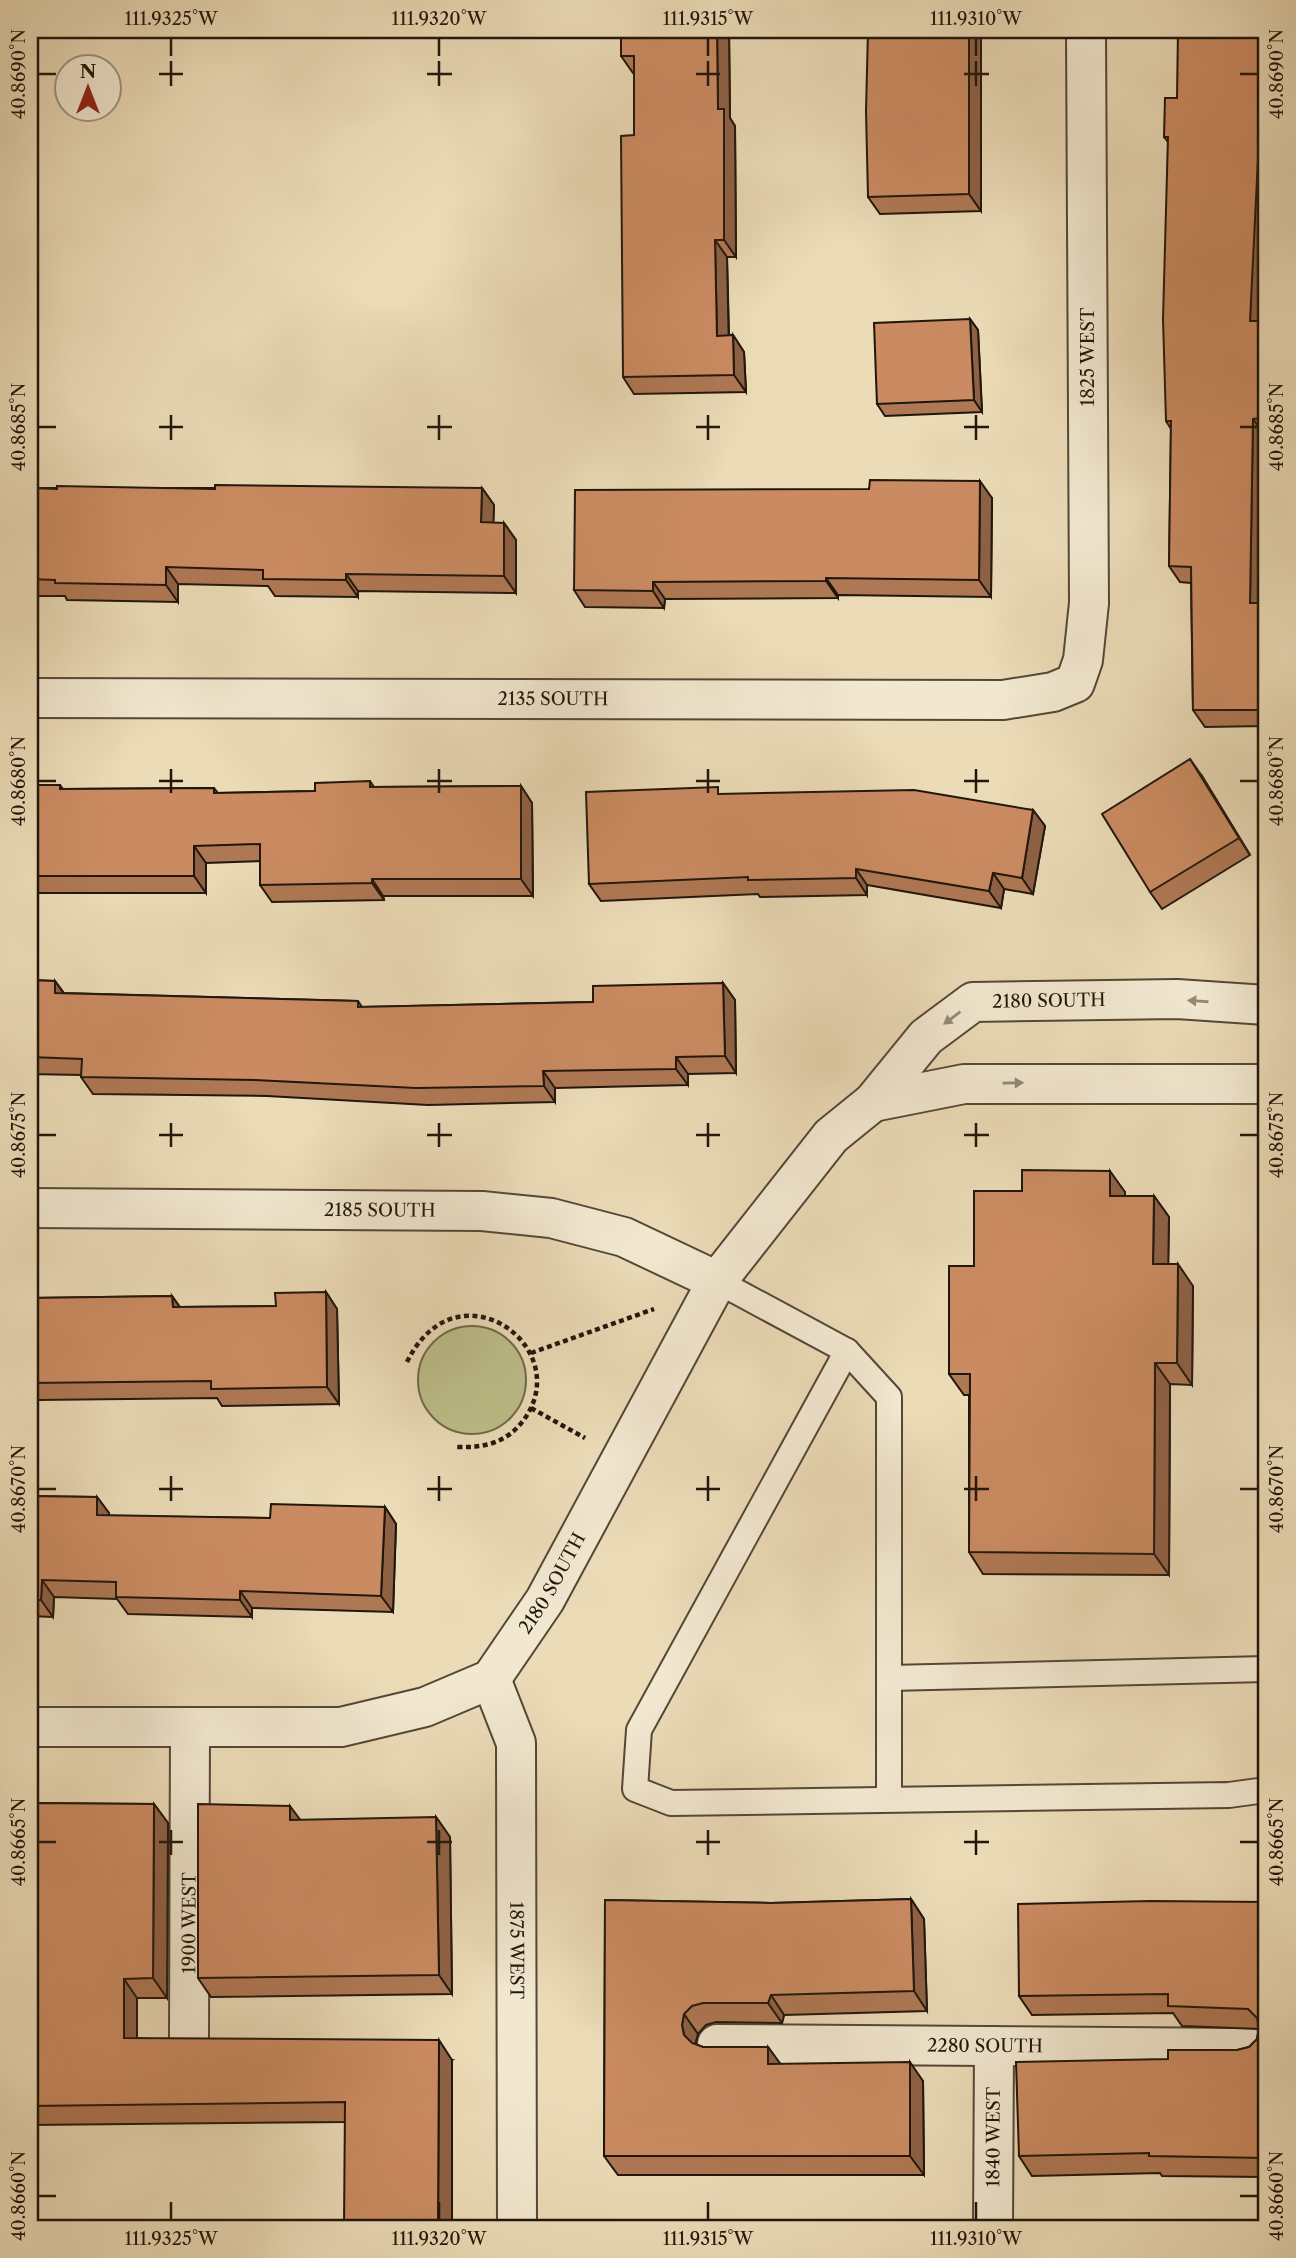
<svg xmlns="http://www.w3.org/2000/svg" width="1296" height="2258" font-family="'Libre Caslon Text',serif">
  <rect width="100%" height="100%" fill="#ebdbb7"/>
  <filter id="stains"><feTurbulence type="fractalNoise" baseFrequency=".00286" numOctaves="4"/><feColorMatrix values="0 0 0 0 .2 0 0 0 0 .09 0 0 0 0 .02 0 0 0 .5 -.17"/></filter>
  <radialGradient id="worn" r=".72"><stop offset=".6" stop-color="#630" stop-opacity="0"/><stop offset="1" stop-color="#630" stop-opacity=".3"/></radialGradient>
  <circle fill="#bdbe8a" stroke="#6f6a4b" stroke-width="2" cx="472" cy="1380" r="54"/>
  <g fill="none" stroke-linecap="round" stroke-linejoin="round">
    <defs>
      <g id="lane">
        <polyline points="717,1281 847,1351 639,1730 635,1789 671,1803 1229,1795 1266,1790"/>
        <polyline points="847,1351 889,1397 889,1799"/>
        <polyline points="889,1678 1266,1669"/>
      </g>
      <g id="street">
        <path id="s1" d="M 30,698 L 1003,700 L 1053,692 L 1075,683 L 1083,660 L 1089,603 L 1086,30"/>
        <polyline points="873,1102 964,1084 1266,1084"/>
        <path id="s2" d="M 30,1208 L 482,1211 L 551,1218 L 624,1237 L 717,1281"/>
        <path id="s3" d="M 491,1679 L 516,1743 L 517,2228"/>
        <path id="s4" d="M 30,1727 L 341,1727 L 425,1707 L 491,1679 L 545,1600 L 717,1281 L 831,1136 L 873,1102 L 926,1037 L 973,1002 L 1177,999 L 1266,1005"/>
        <path id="s5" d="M 189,2037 L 190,1727"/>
        <path id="s6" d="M 717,2044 L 1251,2048"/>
        <path id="s7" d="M 993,2228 L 994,2046"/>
      </g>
    </defs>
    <use href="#lane" stroke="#544737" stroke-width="28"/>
    <use href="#street" stroke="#544737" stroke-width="42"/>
    <g stroke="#21160c" stroke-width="4.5" stroke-dasharray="5 3.5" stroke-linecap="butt">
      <polyline points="531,1353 654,1309"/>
      <path d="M 407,1362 C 457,1260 578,1348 523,1421 C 506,1443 484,1448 457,1447"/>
      <polyline points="531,1408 585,1438"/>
    </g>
    <use href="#lane" stroke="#f2e8d0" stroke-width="24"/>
    <use href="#street" stroke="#f2e8d0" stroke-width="38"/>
  </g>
  <g fill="#af7854" stroke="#21160c" stroke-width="2">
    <polygon points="621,30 729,30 730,118 735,126 736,257 727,257 729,335 733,335 744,352 746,392 634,394 623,377 634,135 634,73 633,73 621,56"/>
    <polygon points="981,30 981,211 880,214 868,197"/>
    <polygon points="1177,98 1262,323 1266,329 1266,435 1265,435 1261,603 1266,603 1266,726 1205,727 1193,710 1191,583 1180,582 1169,566 1171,429 1166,421 1168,142 1164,137"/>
    <polygon points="970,319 978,330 982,412 885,416 877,404"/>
    <polygon points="30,488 482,488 494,505 493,523 504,523 516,540 516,593 358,591 358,597 275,596 268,586 178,584 178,602 67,600 65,596 30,596"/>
    <polygon points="992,498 991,597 838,595 838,598 665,599 664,608 585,607 574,590"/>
    <polygon points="1202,776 1250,855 1162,909 1150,892"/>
    <polygon points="370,781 374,787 521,786 532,803 533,896 383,896 384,900 272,902 260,885 260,861 206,863 206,893 30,893 30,785 60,785 63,789 214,788 218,793 315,791"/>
    <polygon points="722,794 1033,810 1045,826 1033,894 1004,889 1001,908 867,885 867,895 760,897 758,894 601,901 589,884"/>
    <polygon points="30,980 55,981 64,993 358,1001 362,1007 593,1002 723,983 735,1000 736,1073 688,1074 688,1085 555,1088 555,1102 428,1105 267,1096 93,1094 81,1077 81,1075 30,1074"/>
    <polygon points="1022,1191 1125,1192 1125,1196 1154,1196 1169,1217 1168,1264 1193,1286 1192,1385 1170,1384 1169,1575 983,1574 969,1552 969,1395 964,1395 949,1374 974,1266"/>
    <polygon points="326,1292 337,1309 339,1404 222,1406 217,1398 38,1400 38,1419 30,1418 30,1298 172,1296 180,1307 276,1306"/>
    <polygon points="30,1496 97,1497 109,1513 109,1516 270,1518 385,1507 396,1524 393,1612 252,1608 252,1617 128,1614 117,1599 54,1597 53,1617 30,1616"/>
    <polygon points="30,1803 154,1804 168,1823 167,1998 137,1998 137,2038 452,2060 345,2122 30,2125"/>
    <polygon points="436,1817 450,1837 452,1994 211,1997 198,1978"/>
    <polygon points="911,1899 924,1919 927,2011 784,2015 782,2023 716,2022 706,2025 698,2034 695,2044 703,2047 768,2047 780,2064 923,2081 924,2175 618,2175 604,2156 605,1900 771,1903"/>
    <polygon points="1266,1902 1266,2177 1162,2176 1160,2173 1032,2176 1019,2156 1168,2059 1237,2050 1249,2047 1257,2039 1259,2029 1182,2026 1173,2013 1032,2015 1019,1996"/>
  </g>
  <g fill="#8e6145" stroke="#21160c" stroke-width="2">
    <polygon points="717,30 729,30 730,118 735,126 736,257 724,240 718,109"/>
    <polygon points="969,30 981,30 981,211 969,194"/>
    <polygon points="1260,30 1266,30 1266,240 1262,323 1266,329 1266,423 1263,418 1250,321"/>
    <polygon points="715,240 727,257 729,352 717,336"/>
    <polygon points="970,319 978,330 982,412 974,400"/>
    <polygon points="733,335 744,352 746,392 734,375"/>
    <polygon points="1253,419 1265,435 1261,619 1250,603"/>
    <polygon points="980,481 992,498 991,597 979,580"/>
    <polygon points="482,488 494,505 493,539 481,522"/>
    <polygon points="504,523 516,540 516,593 504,576"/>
    <polygon points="166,567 178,584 178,602 166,585"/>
    <polygon points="346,574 358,591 358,597 346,580"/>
    <polygon points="826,578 838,595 838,598 826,581"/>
    <polygon points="653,582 665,599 664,608 653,591"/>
    <polygon points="1258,691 1266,703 1266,722 1258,710"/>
    <polygon points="1190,759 1202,776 1250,855 1239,838"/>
    <polygon points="521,786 532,803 533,896 521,879"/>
    <polygon points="1033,810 1045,826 1033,894 1022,878"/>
    <polygon points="194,846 206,863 206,893 194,876"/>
    <polygon points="856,869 867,885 867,895 856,878"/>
    <polygon points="993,873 1004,889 1001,908 989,891"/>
    <polygon points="372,879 383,896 384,900 372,883"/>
    <polygon points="55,981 67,998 55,993"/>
    <polygon points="723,983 735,1000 736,1073 725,1056"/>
    <polygon points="676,1057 688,1074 688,1085 676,1069"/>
    <polygon points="543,1071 555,1088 555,1102 544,1086"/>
    <polygon points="1110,1171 1125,1192 1125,1217 1110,1196"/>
    <polygon points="1154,1196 1169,1217 1168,1286 1153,1264"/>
    <polygon points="1178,1264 1193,1286 1192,1385 1177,1363"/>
    <polygon points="326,1292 337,1309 339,1404 327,1387"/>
    <polygon points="172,1296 184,1313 173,1307"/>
    <polygon points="1155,1363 1170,1384 1169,1575 1154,1554"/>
    <polygon points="30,1388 38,1400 38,1419 30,1407"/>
    <polygon points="97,1497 109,1513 109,1532 97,1515"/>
    <polygon points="385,1507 396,1524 393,1612 381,1596"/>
    <polygon points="42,1580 54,1597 53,1617 41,1600"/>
    <polygon points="240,1591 252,1608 252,1617 240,1600"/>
    <polygon points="154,1804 168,1823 167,1998 153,1978"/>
    <polygon points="290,1806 304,1825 290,1820"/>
    <polygon points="436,1817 450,1837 452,1994 439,1975"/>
    <polygon points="911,1899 924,1919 927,2011 914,1991"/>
    <polygon points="124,1979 137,1998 137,2057 124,2038"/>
    <polygon points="771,1995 784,2015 782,2023 768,2003"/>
    <polygon points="684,2014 698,2034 695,2045 698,2054 684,2035 682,2025"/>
    <polygon points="439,2040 452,2060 452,2228 438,2228"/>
    <polygon points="768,2047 782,2066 768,2064"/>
    <polygon points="910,2062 923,2081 924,2175 910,2156"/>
  </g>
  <g fill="#cb8b62" stroke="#21160c" stroke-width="2">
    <polygon points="621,30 717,30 718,109 724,109 724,240 715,240 717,336 733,335 734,375 623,377 621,136 634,135 634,56 621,56"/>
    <polygon points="868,30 969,30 969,194 868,197 866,111"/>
    <polygon points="1178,30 1260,30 1259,138 1250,321 1261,321 1263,418 1253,419 1250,603 1266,603 1266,690 1258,691 1258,710 1193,710 1191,567 1169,566 1171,421 1166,421 1163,319 1168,137 1164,137 1165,98 1177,98"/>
    <polygon points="970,319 974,400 877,404 874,323"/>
    <polygon points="870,480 980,481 979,580 826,578 826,581 653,582 653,591 574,590 575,490 869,489"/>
    <polygon points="215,485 482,488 481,522 504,523 504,576 346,574 346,580 263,579 263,570 166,567 166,585 55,583 55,580 30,579 30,488 57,489 57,486 215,489"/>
    <polygon points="1190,759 1239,838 1150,892 1102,814"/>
    <polygon points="370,781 370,787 521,786 521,879 372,879 372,883 260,885 260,844 194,846 194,876 30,876 30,785 60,785 60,789 214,788 214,793 315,791 315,783"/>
    <polygon points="718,787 718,794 914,790 1033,810 1022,878 993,873 989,891 856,869 856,878 748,880 748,877 589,884 586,792"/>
    <polygon points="30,980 55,981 55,993 358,1001 358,1007 593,1002 593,986 723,983 725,1056 676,1057 676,1069 543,1071 544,1086 416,1088 255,1080 81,1077 82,1059 30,1057"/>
    <polygon points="1022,1170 1110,1171 1110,1196 1154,1196 1153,1264 1178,1264 1177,1363 1155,1363 1154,1554 969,1552 970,1374 949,1374 949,1266 974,1266 974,1191 1022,1191"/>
    <polygon points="326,1292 327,1387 211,1389 211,1381 30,1383 30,1298 172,1296 173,1307 276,1306 275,1293"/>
    <polygon points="30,1496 97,1497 97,1515 270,1518 271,1504 385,1507 381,1596 240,1591 240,1600 116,1597 116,1582 42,1580 41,1600 30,1600"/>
    <polygon points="30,1803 154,1804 153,1978 124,1979 124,2038 439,2040 438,2228 344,2228 345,2102 30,2106"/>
    <polygon points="198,1804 290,1806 290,1820 436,1817 439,1975 198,1978"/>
    <polygon points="911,1899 914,1991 771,1995 768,2003 703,2003 692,2006 684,2014 682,2025 684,2035 692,2043 703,2047 768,2047 768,2064 910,2062 910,2156 604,2156 605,1900 771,1903"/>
    <polygon points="1151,1901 1266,1902 1266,2158 1149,2156 1149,2153 1019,2156 1016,2062 1168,2059 1168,2050 1237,2050 1249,2047 1257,2039 1259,2028 1257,2018 1248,2009 1168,2006 1168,1994 1019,1996 1018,1904"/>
  </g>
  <defs><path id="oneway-solid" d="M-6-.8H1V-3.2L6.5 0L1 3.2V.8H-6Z" transform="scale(1.75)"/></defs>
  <g fill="#948a78">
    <use href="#oneway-solid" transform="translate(1198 1001) rotate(-176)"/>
    <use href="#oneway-solid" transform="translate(952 1018) rotate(143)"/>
    <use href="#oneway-solid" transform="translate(1013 1083) rotate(-1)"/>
  </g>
  <path fill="none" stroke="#21160c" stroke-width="2.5" d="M 171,38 L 171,56M 439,38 L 439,56M 708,38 L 708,56M 976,38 L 976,56M 171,61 L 171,86M 439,61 L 439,86M 708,61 L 708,86M 976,61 L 976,86M 38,74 L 56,74M 159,74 L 183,74M 427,74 L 452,74M 696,74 L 720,74M 964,74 L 989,74M 1240,74 L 1258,74M 171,415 L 171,440M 439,415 L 439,440M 708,415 L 708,440M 976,415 L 976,440M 38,427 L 56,427M 159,427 L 183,427M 427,427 L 452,427M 696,427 L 720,427M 964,427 L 989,427M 1240,427 L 1258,427M 171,769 L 171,793M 439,769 L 439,793M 708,769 L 708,793M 976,769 L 976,793M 38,781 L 56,781M 159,781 L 183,781M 427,781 L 452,781M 696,781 L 720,781M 964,781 L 989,781M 1240,781 L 1258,781M 171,1123 L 171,1147M 439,1123 L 439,1147M 708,1123 L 708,1147M 976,1123 L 976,1147M 38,1135 L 56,1135M 159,1135 L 183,1135M 427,1135 L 452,1135M 696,1135 L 720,1135M 964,1135 L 989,1135M 1240,1135 L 1258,1135M 171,1476 L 171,1501M 439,1476 L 439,1501M 708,1476 L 708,1501M 976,1476 L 976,1501M 38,1489 L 56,1489M 159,1489 L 183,1489M 427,1489 L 452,1489M 696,1489 L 720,1489M 964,1489 L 989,1489M 1240,1489 L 1258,1489M 171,1830 L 171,1855M 439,1830 L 439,1855M 708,1830 L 708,1855M 976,1830 L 976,1855M 38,1842 L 56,1842M 159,1842 L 183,1842M 427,1842 L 452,1842M 696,1842 L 720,1842M 964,1842 L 989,1842M 1240,1842 L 1258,1842M 38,2196 L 56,2196M 1240,2196 L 1258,2196M 171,2202 L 171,2220M 439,2202 L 439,2220M 708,2202 L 708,2220M 976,2202 L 976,2220"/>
  <g text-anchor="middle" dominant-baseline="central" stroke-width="6" stroke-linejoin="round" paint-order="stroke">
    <g font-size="18" fill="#21160c" stroke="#f2e8d0">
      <text transform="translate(1088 357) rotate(-90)">1825 WEST</text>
      <text stroke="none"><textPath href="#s1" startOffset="523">2135 SOUTH</textPath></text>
      <text stroke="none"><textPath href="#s4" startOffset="1384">2180 SOUTH</textPath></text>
      <text stroke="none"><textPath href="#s2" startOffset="350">2185 SOUTH</textPath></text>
      <text stroke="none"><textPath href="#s4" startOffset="583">2180 SOUTH</textPath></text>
      <text stroke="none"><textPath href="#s5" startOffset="114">1900 WEST</textPath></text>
      <text stroke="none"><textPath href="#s3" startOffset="276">1875 WEST</textPath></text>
      <text stroke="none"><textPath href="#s6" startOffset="268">2280 SOUTH</textPath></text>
      <text stroke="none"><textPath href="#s7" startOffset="91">1840 WEST</textPath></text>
    </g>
  </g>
  <rect width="1296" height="2258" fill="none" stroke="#ebdbb7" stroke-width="77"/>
  <g transform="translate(88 88)"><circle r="33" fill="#f2e8d0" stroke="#9e9482" stroke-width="2"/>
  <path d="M0-5L12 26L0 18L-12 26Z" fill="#8f2418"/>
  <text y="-10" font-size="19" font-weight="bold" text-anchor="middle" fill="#21160c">N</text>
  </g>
  <rect x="38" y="38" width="1220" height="2182" fill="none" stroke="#21160c" stroke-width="2.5"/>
  <g font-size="18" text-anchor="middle" fill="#21160c">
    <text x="171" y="25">111.9325°W</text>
    <text x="439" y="25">111.9320°W</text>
    <text x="708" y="25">111.9315°W</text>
    <text x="976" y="25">111.9310°W</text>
    <text transform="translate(19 74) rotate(-90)" y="6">40.8690°N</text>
    <text transform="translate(1277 74) rotate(-90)" y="6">40.8690°N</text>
    <text transform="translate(19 427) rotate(-90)" y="6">40.8685°N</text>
    <text transform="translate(1277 427) rotate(-90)" y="6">40.8685°N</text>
    <text transform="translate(19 781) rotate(-90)" y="6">40.8680°N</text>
    <text transform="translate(1277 781) rotate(-90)" y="6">40.8680°N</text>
    <text transform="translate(19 1135) rotate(-90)" y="6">40.8675°N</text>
    <text transform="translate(1277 1135) rotate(-90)" y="6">40.8675°N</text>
    <text transform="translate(19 1489) rotate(-90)" y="6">40.8670°N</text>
    <text transform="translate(1277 1489) rotate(-90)" y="6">40.8670°N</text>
    <text transform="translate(19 1842) rotate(-90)" y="6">40.8665°N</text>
    <text transform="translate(1277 1842) rotate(-90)" y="6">40.8665°N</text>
    <text transform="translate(19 2196) rotate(-90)" y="6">40.8660°N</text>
    <text transform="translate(1277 2196) rotate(-90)" y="6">40.8660°N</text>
    <text x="171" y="2245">111.9325°W</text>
    <text x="439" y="2245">111.9320°W</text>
    <text x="708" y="2245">111.9315°W</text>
    <text x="976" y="2245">111.9310°W</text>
  </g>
  <rect width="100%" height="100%" filter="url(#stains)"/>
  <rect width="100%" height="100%" fill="url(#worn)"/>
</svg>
